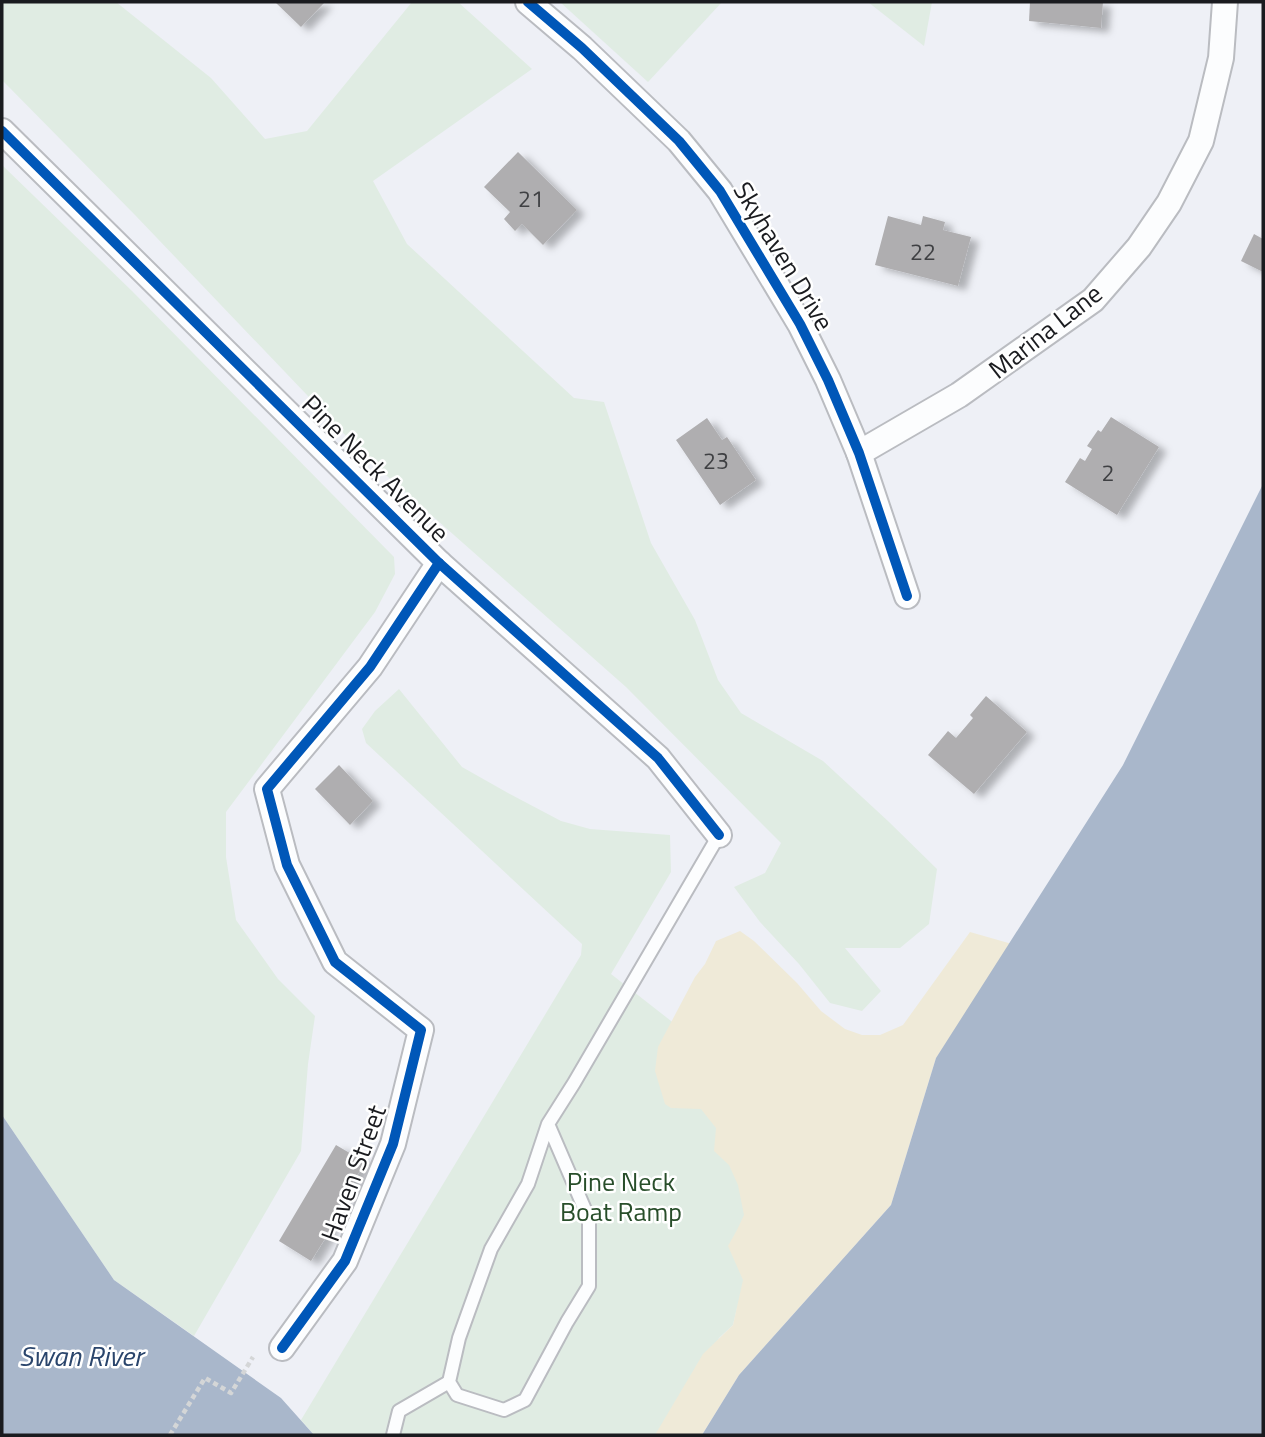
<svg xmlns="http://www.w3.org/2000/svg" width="1265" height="1437" font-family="'Titillium Web',sans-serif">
  <defs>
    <filter id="shadow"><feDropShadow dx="8" dy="4.5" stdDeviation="3.5" flood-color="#0004"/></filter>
  </defs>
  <rect width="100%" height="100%" fill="#eef0f6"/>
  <g fill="#e0ece3">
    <polygon points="2,2 116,2 211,78 265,139 307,131 412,2 458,2 532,69 373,181 407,244 574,398 604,402 651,543 695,620 718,680 741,713 823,761 888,821 937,869 929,924 900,948 845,948 881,991 862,1011 830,1003 799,964 760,922 734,887 765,873 781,843 626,687 369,460 135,215 2,80"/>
    <polygon points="560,2 722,2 648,82"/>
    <polygon points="868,2 932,2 924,46"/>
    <polygon points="2,165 132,291 394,557 395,574 375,612 226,812 226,857 236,920 278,979 315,1016 308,1064 301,1151 194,1336 114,1280 2,1115"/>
    <polygon points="399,689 462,767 508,793 561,821 590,829 670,835 671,872 611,974 836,1150 737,1308 733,1325 719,1338 661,1435 314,1435 301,1420 581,955 582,944 366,743 362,729 375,711"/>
  </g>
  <polygon fill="#efead8" points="740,931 754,941 797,983 821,1011 845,1029 862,1035 880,1035 903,1025 970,932 1012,944 936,1058 891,1205 739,1375 702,1435 655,1435 703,1354 733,1325 743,1280 728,1246 737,1230 744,1215 738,1185 729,1165 714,1151 716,1128 701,1109 671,1108 665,1104 655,1071 658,1047 695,977 705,964 716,941"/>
  <g fill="#a9b7cb">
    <polygon points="1263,484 1263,1435 702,1435 739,1375 891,1205 936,1058 1123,765"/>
    <polygon points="2,1115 114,1280 281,1398 314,1435 2,1435"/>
  </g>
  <g fill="#afaeb0" filter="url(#shadow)">
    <polygon points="275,2 325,2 301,27"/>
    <polygon points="1030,2 1103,2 1101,28 1029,21"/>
    <polygon points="518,152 577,210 543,245 522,224 515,231 504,219 510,212 484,187"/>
    <polygon points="888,216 921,225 923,216 945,222 943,230 971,237 958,286 875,265"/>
    <polygon points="1254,234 1263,239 1263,272 1241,261"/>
    <polygon points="1111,417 1159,447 1117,515 1065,482 1080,458 1085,461 1092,449 1087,446 1098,430 1101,432"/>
    <polygon points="707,418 722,440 727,437 756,480 720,505 676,440"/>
    <polygon points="986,696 1027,732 974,794 928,755 948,731 956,738 973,718 970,715"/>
    <polygon points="339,765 373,801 350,825 315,789"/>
    <polygon points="336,1145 365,1162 327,1227 331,1229 311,1261 279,1241"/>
  </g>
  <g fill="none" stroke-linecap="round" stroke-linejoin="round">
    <defs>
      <g id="service">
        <polyline points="548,1124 589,1219 589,1286 567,1322 525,1400 504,1410 457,1395 449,1382 459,1338 491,1249 528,1184 548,1124 574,1083 719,835"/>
        <polyline points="393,1435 399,1411 449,1382"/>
      </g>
      <g id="minor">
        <polyline points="528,2 582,48 679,141 720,191 800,324 828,380 859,453 907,596"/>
        <polyline points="2,131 439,563 658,758 719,835"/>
        <polyline points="859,453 959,395 1093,300 1139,247 1169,203 1201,141 1221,58 1225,2"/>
        <polyline points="282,1348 345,1261 393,1144 421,1030 335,962 287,865 267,789 370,667 439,563"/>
      </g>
    </defs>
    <use href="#service" stroke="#babcc1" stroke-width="16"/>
    <use href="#minor" stroke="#babcc1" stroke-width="28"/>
    <polyline stroke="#d4d6d7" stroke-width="4.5" stroke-dasharray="5 3.5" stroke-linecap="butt" points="170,1435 205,1378 231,1393 253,1357"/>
    <use href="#service" stroke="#fcfdfe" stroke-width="12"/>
    <use href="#minor" stroke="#fcfdfe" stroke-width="24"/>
    <defs>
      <g id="cycleway">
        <polyline points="528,2 582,48 679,141 720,191 800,324 828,380 859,453 907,596"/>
        <polyline points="2,131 439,563 658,758 719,835"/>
        <polyline points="282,1348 345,1261 393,1144 421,1030 335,962 287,865 267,789 370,667 439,563"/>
      </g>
    </defs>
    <use href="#cycleway" stroke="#fff" stroke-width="15"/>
    <use href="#cycleway" stroke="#0057b8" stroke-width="10"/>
  </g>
  <g text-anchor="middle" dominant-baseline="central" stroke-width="5" stroke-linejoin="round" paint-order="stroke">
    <g font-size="23" fill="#3f4043">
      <text x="531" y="198">21</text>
      <text x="923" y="251">22</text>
      <text x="716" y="460">23</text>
      <text x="1108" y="472">2</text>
    </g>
    <g font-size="26" fill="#1a1b1f" stroke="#fff">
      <text transform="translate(784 256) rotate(59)">Skyhaven Drive</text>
      <text transform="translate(1045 331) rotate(-38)">Marina Lane</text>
      <text transform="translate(376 468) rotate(45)">Pine Neck Avenue</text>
      <text transform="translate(353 1173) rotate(-70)">Haven Street</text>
    </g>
    <g font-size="26" fill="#284e2a" stroke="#fff">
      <text x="621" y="1181">Pine Neck<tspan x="621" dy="30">Boat Ramp</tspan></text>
    </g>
    <g font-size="28" font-style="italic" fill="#2a456c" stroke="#fff">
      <text x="81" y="1355">Swan River</text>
    </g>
  </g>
  <rect width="1265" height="1437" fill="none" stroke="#1a1b1f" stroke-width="7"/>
</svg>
